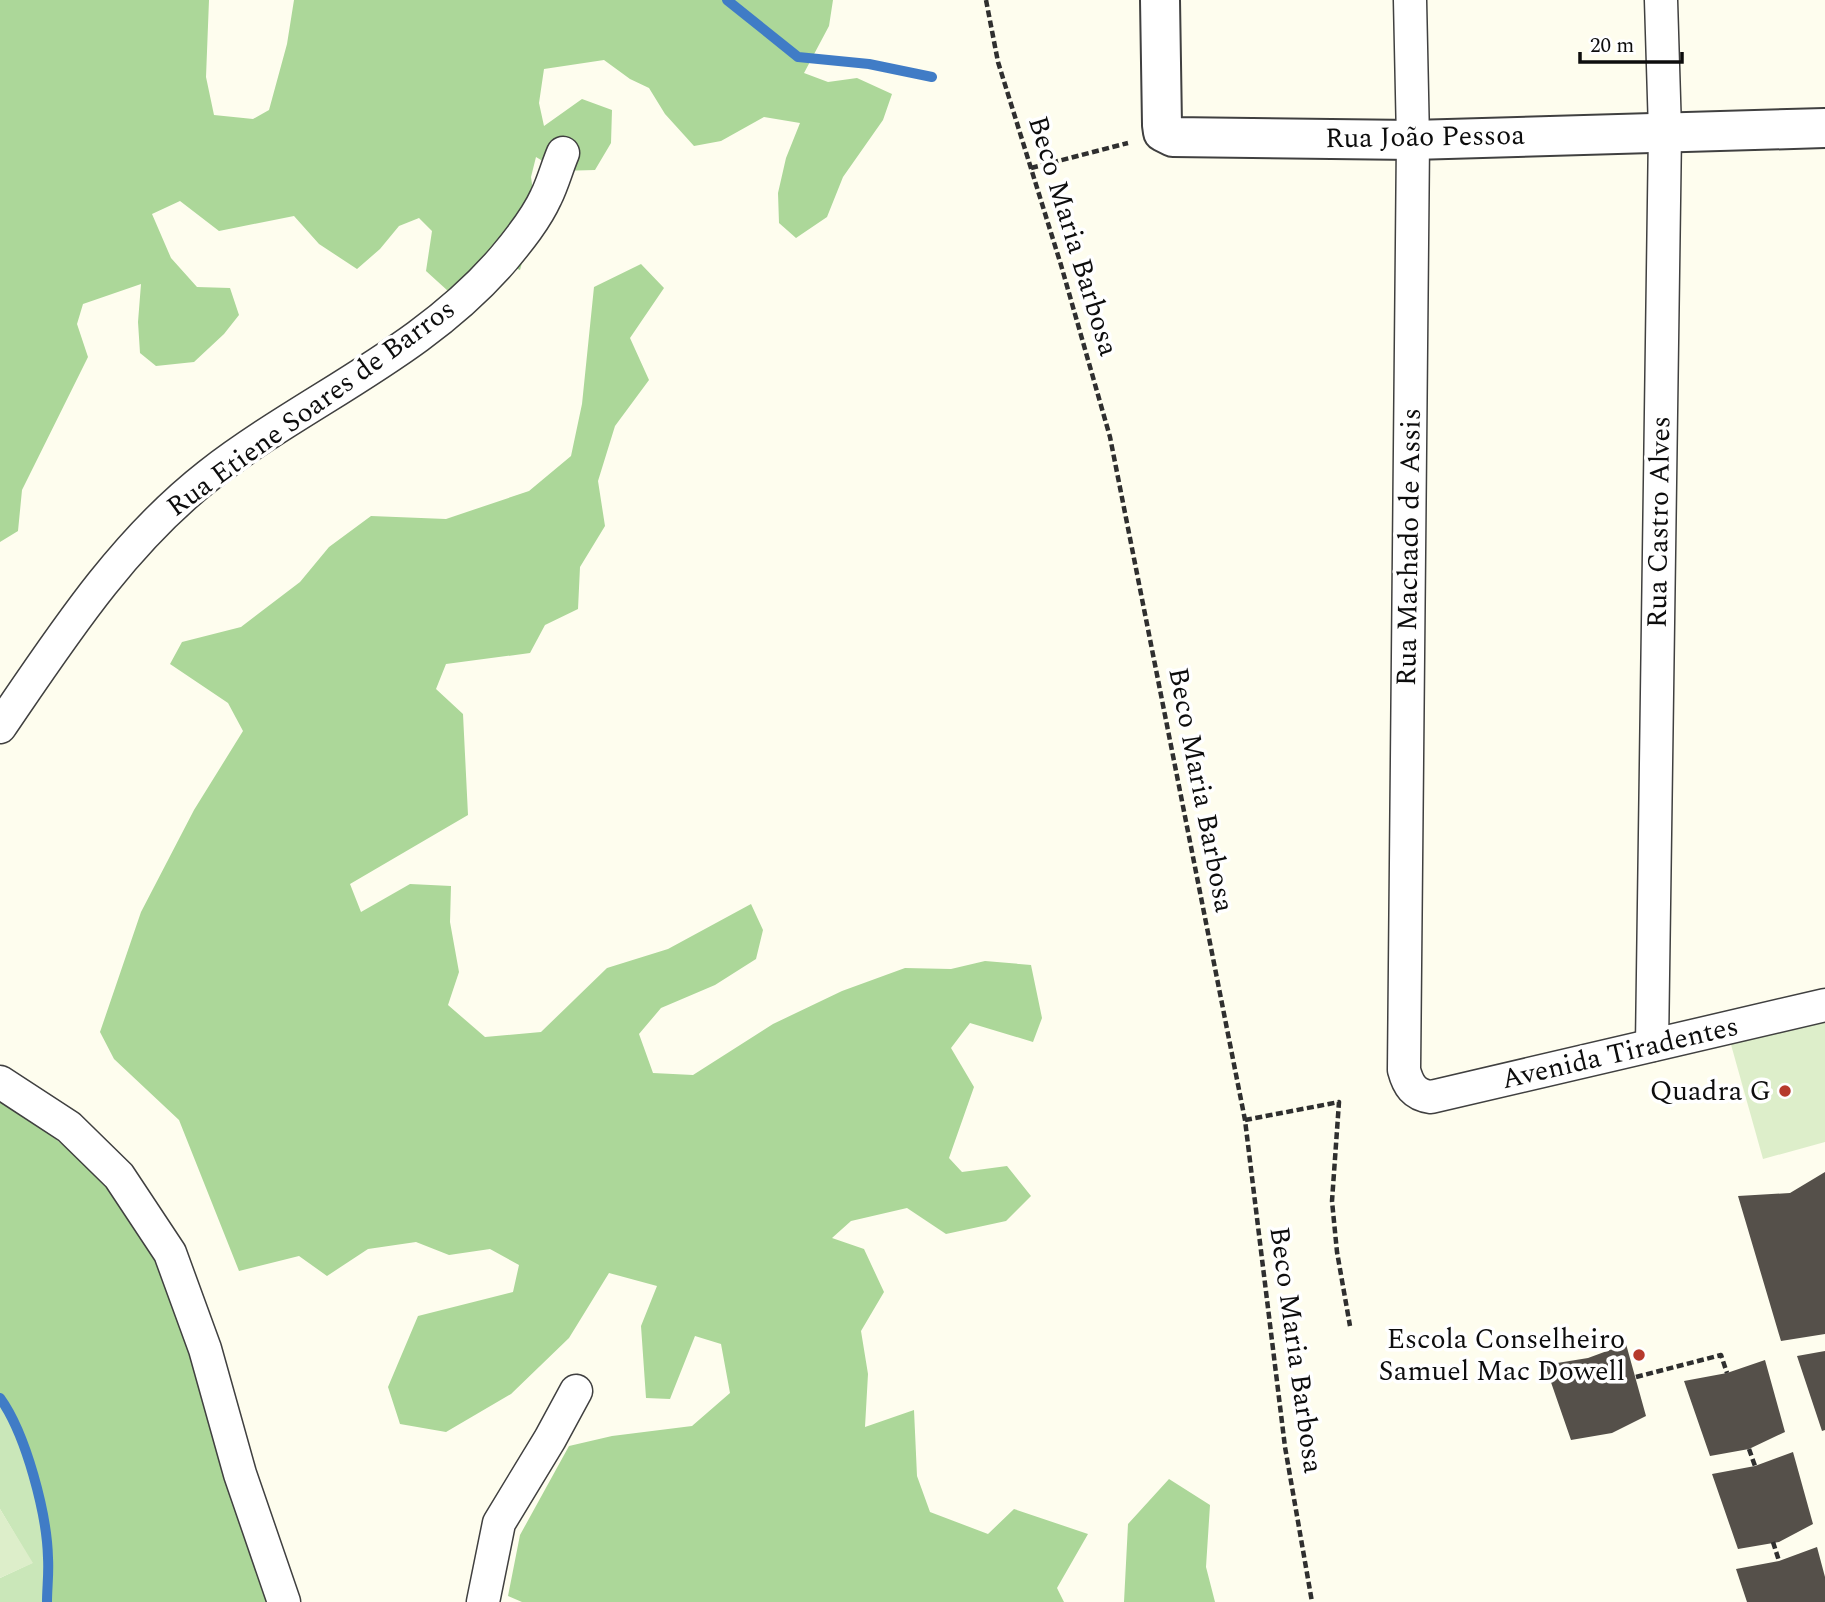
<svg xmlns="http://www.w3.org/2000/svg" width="1825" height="1602" font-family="Spectral,serif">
  <rect width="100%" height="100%" fill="#fefdee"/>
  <path fill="#cae7b9" d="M 0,1398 C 26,1434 47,1514 48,1558 C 49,1573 47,1588 47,1602 L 0,1602 L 0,1578 L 32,1563 L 0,1509 Z"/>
  <g fill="#acd799">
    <polygon points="0,0 209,0 206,77 214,115 253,119 269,110 287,44 294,0 833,0 829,26 804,73 828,82 857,78 892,94 883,120 843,177 827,217 796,238 779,223 778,193 786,158 800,123 764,117 721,141 694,146 665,114 649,88 630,79 604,60 544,69 539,103 544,126 582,99 612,110 611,143 595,170 559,171 536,157 531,177 536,213 520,270 489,256 468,294 448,291 426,271 432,231 419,218 399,226 380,249 357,269 319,244 294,216 219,231 180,201 152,214 171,258 197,287 230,288 239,315 224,334 194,362 156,366 140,353 138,322 141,284 83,304 77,324 88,357 22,490 18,531 0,542"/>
    <polygon points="641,264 664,288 630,338 649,380 615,426 598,481 605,526 580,567 578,609 545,625 530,653 446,664 436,689 463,714 468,815 350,884 361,912 410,884 451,886 450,922 459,972 448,1005 485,1037 541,1032 607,968 668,949 751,904 763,930 756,959 715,985 661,1008 639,1034 653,1073 693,1075 773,1024 842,991 905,968 951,969 985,961 1031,965 1042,1018 1033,1042 970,1023 951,1048 974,1087 949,1158 962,1172 1007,1166 1031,1196 1006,1221 946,1234 907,1208 851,1221 832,1238 864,1249 884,1292 861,1331 868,1374 865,1427 914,1410 917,1476 930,1512 988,1534 1014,1509 1088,1534 1057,1588 1064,1602 522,1602 508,1596 520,1535 569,1446 612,1436 692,1426 730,1393 721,1344 695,1336 670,1399 646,1398 641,1326 657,1286 609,1273 569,1338 511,1394 446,1432 400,1424 388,1387 418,1316 513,1292 519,1265 490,1249 449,1255 416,1242 368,1249 327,1276 299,1256 239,1271 179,1120 114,1059 100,1032 141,912 194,810 243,731 228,703 170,664 182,642 241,627 300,582 329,547 371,516 446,519 529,491 571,456 582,404 594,287"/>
    <path d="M 0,1099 L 24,1112 L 97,1174 L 148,1243 L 198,1361 L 269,1602 L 47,1602 C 47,1588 49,1573 48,1558 C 47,1514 26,1434 0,1398 Z"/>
    <polygon points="1169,1479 1210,1505 1206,1567 1215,1602 1124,1602 1128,1524"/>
  </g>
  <g fill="#ddeeca">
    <polygon points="1825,1014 1825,1142 1763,1159 1730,1041"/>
    <polygon points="0,1509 33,1563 0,1578"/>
  </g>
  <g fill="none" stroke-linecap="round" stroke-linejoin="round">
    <g stroke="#407cc6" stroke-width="10">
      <polyline points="727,0 798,57 869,64 932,77"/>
      <path d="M 0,1398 C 26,1434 47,1514 48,1558 C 49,1573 47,1588 47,1602"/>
    </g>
  </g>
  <g fill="#55504a">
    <polygon points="1825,1172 1825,1334 1781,1341 1738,1196 1790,1193"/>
    <polygon points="1626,1344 1646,1416 1612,1433 1571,1440 1545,1365 1588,1358"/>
    <polygon points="1825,1351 1825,1430 1822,1431 1797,1356"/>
    <polygon points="1765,1360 1785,1432 1749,1449 1710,1456 1684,1381 1727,1373"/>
    <polygon points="1793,1452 1813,1524 1779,1542 1738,1549 1712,1474 1755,1466"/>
    <polygon points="1817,1547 1825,1577 1825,1602 1747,1602 1736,1569 1779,1561"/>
  </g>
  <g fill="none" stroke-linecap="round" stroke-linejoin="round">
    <defs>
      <g id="minor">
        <path d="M 1410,0 L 1413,140 L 1404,1070 C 1408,1085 1414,1095 1431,1097 L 1825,1005"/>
        <path d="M 0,727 C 62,636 122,543 209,475 C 307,399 422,354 504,258 C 519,240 536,219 546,197 C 553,183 557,167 563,153"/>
        <polyline points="1652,1045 1665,131 1661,0"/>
        <polyline points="0,1082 69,1127 119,1176 170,1253 205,1349 240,1474 284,1602"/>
        <polyline points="483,1602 499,1523 550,1439 576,1391"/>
      </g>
      <polyline id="tertiary" points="1160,0 1162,125 1163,132 1173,137 1413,140 1825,128"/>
    </defs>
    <use href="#minor" stroke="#404040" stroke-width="35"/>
    <use href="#tertiary" stroke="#404040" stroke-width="42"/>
    <g stroke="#2f2f2f" stroke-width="4.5" stroke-dasharray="7 3.5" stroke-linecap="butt">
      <polyline points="986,0 998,62 1061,265 1110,437 1245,1120 1285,1447 1312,1602"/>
      <polyline points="1031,168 1128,143"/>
      <polyline points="1245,1120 1339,1102 1332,1201 1337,1252 1350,1326"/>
      <polyline points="1636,1377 1721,1355 1727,1373"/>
      <polyline points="1749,1449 1755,1466"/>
      <polyline points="1773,1542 1779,1561"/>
    </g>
    <use href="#minor" stroke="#fff" stroke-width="32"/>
    <use href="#tertiary" stroke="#fff" stroke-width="38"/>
  </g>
  <g fill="#b63a2c" stroke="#fff" stroke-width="2.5">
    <circle cx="1785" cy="1091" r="7"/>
    <circle cx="1639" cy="1355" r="7"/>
  </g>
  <g text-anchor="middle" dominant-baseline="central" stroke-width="7" stroke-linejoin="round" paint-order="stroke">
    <g font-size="28" fill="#0d0d0d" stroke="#fff">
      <text transform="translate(1425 137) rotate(-1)">Rua João Pessoa</text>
      <text transform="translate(1073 236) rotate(73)">Beco Maria Barbosa</text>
      <text transform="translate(311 408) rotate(-36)">Rua Etiene Soares de Barros</text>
      <text transform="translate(1659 522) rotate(-89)">Rua Castro Alves</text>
      <text transform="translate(1409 547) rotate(-89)">Rua Machado de Assis</text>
      <text transform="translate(1201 790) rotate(79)">Beco Maria Barbosa</text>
      <text transform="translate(1620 1053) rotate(-13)">Avenida Tiradentes</text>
      <text transform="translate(1296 1350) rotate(82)">Beco Maria Barbosa</text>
    </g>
    <g font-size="28" fill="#0d0d0d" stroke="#fff" text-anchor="end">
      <text x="1771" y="1091">Quadra G</text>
      <text x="1625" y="1339">Escola Conselheiro<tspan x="1625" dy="32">Samuel Mac Dowell</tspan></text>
    </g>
  </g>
  <path d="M1580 52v10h102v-10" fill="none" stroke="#0d0d0d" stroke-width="3.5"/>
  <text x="1590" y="52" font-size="21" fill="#0d0d0d" stroke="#ffffff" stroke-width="5" paint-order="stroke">20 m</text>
</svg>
